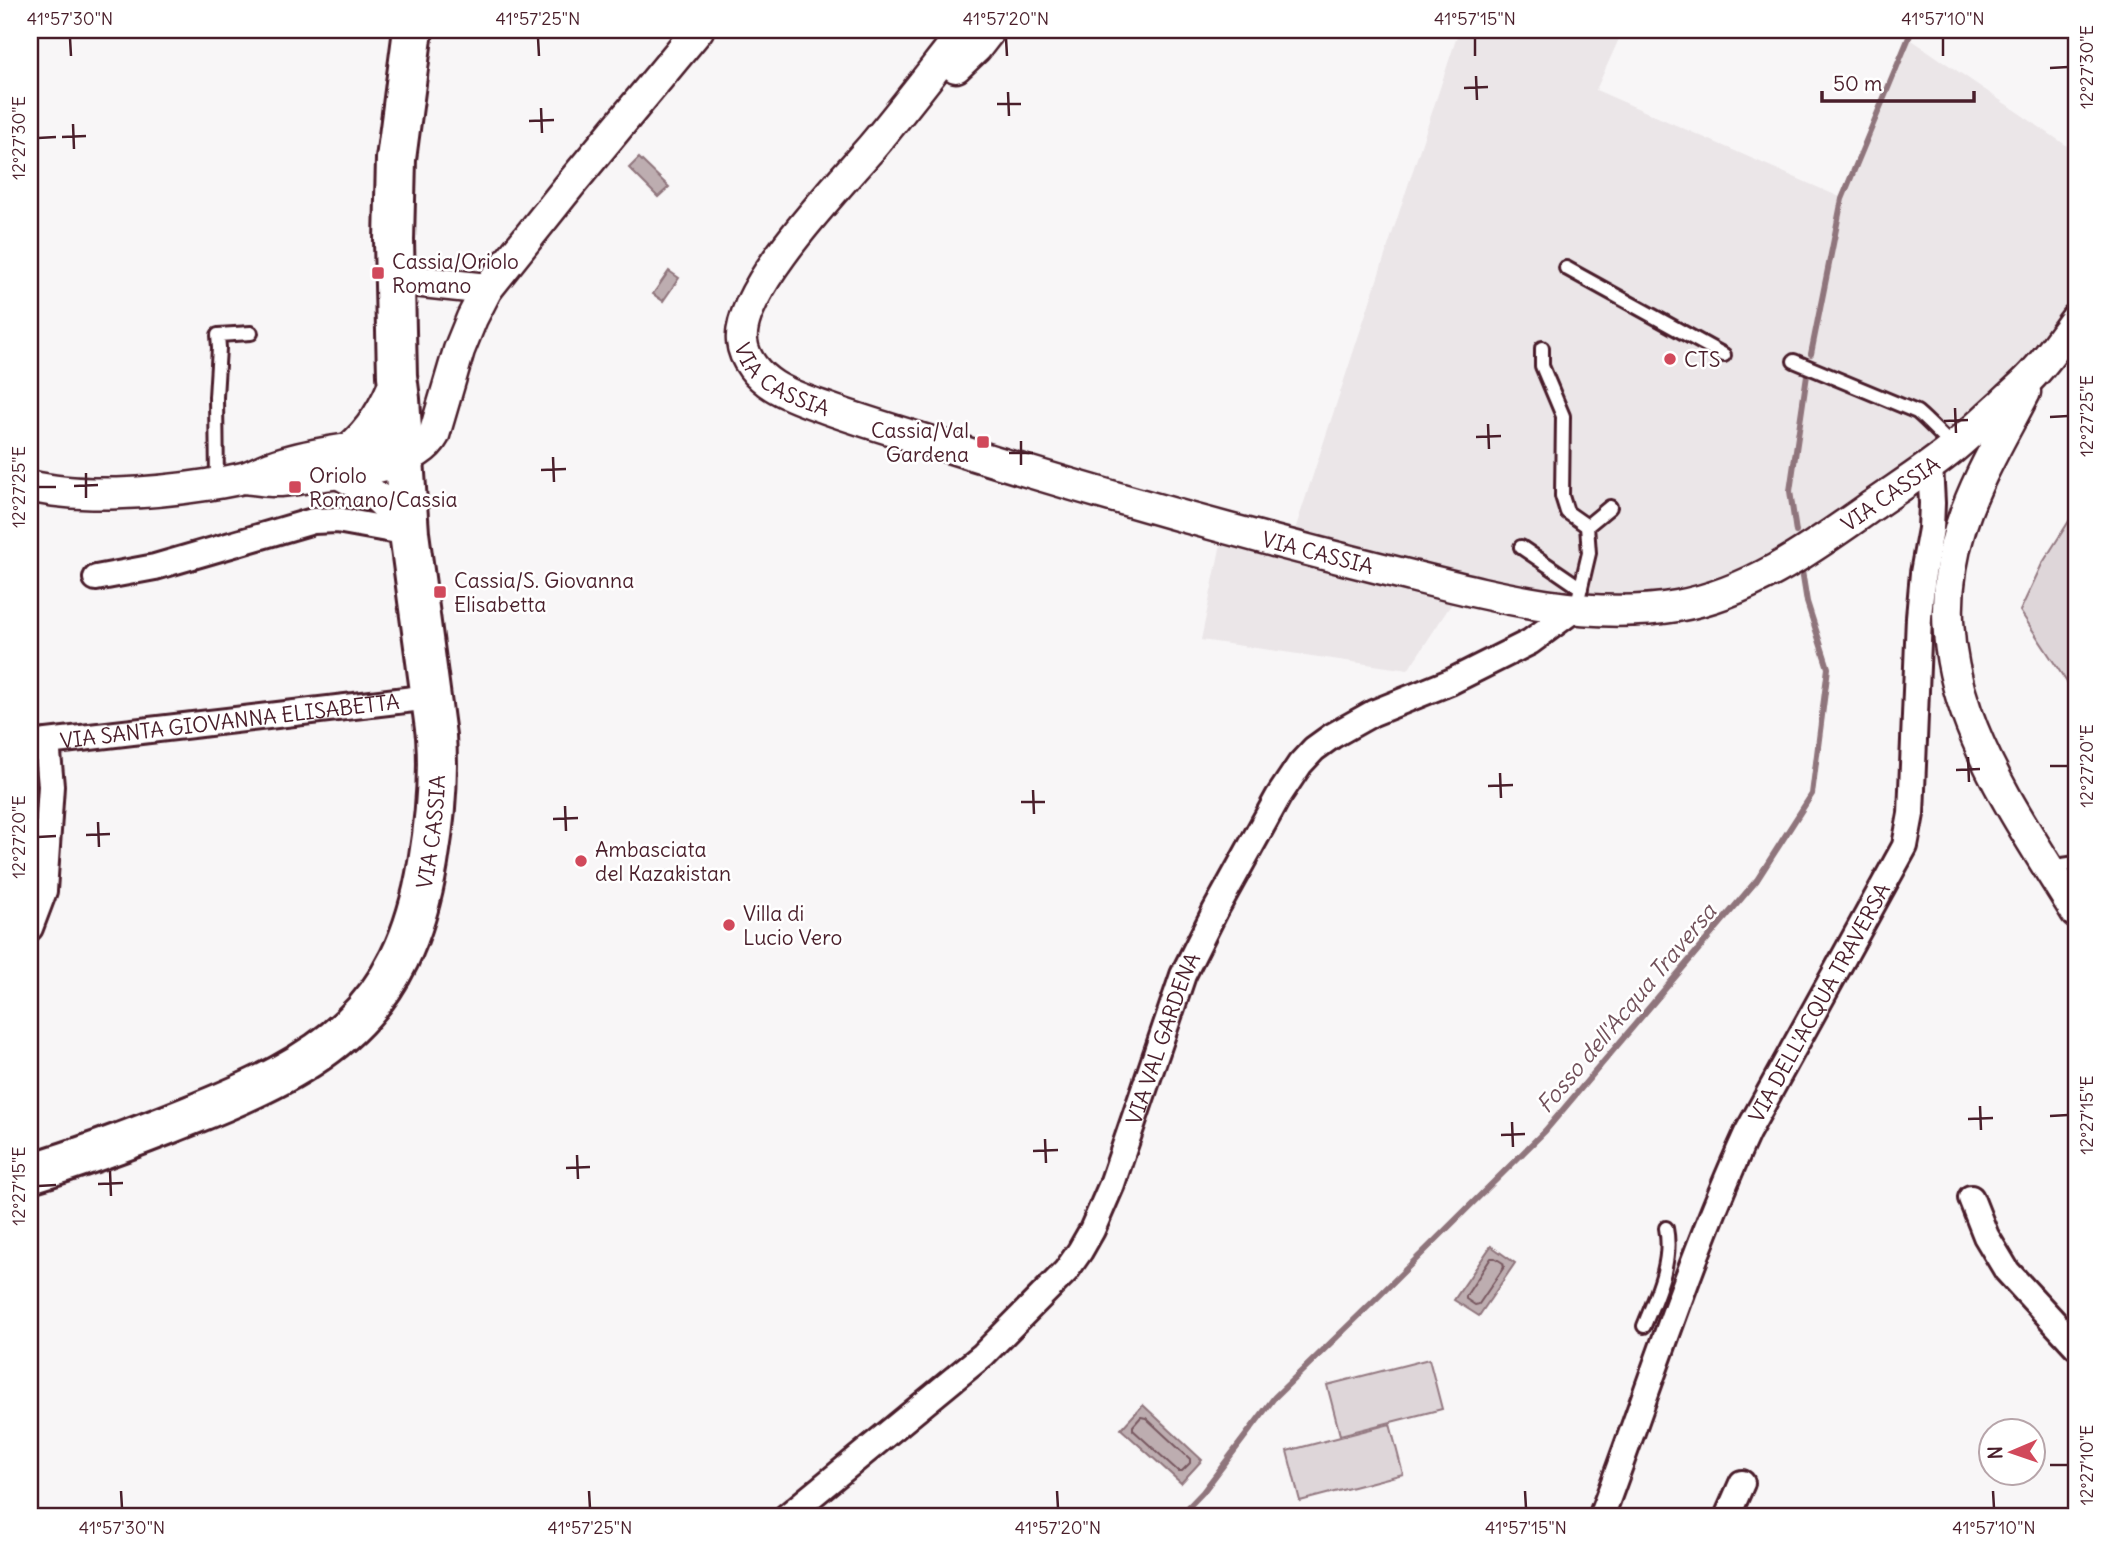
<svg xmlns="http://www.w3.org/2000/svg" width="2106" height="1547" font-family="Delius,sans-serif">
  <rect width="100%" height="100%" fill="#f8f6f7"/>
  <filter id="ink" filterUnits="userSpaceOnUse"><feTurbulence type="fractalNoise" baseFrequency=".0143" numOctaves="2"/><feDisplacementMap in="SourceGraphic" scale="14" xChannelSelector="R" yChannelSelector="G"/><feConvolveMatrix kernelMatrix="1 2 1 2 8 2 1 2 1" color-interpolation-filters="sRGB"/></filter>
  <g filter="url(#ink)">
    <polygon fill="#ebe6e8" points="1459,30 1623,30 1596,90 1842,198 1909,38 2076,152 2076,318 1954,447 1694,602 1462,588 1408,670 1201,640 1224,529 1290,545"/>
    <g fill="#ded6d9" stroke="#947a82" stroke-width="2">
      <polygon points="2076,510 2076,696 2020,611 2042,564"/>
      <polygon points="1429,1359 1442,1409 1340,1435 1327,1385"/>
      <polygon points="1390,1424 1403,1474 1300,1501 1287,1451"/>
    </g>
    <g fill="#bdadb0" stroke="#8f747b" stroke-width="2">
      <polygon points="639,158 669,187 658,197 629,168"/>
      <polygon points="669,271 679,278 663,301 653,294"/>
      <polygon points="1491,1246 1515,1263 1479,1316 1454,1300"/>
      <polygon points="1143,1405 1202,1460 1181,1483 1121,1429"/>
    </g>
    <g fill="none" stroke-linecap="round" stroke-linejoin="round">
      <g stroke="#785860" stroke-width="2">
        <polygon points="1491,1258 1495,1258 1503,1263 1504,1267 1479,1304 1475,1305 1466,1299 1466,1296"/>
        <polygon points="1141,1417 1146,1418 1190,1459 1190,1463 1182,1471 1178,1471 1133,1430 1133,1426"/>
      </g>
      <g stroke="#8f747b" stroke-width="6">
        <polyline points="1811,354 1842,199 1912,30"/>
        <polyline points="1796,532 1790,491 1807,375"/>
        <polyline points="1179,1517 1203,1492 1274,1398 1380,1295 1545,1131 1757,880 1812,794 1828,668 1807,602 1802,571"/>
      </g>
      <defs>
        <g id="service">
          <polyline points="1566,268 1724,355"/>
          <polyline points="1542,348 1542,366 1563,416 1562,496 1567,512 1587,526"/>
          <path d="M 1794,361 L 1917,412 C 1930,423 1941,436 1954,447"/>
          <polyline points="217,482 216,397 219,348 218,335 251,333"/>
          <polyline points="1521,547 1581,588"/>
          <polyline points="1576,608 1589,553 1587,526 1610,507"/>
          <polyline points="2049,867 2076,863"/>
          <path d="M 1644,1326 C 1656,1296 1673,1262 1666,1228"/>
        </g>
        <g id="minor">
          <polyline points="96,578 155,567 313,521 337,520 409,533"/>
          <path id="s1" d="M 30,744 L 431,697"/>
          <polyline points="30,928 44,891 51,786 47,742"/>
          <polyline points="1971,1198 1986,1236 2007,1271 2076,1346"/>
          <path id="s2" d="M 786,1517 L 983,1355 L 1066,1271 L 1080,1251 L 1092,1230 L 1112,1184 L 1183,975 L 1215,911 L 1278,797 L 1300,764 L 1314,749 L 1332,736 L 1373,713 L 1450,682 L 1530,642 L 1576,608"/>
          <path id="s3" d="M 1601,1517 C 1649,1389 1690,1258 1747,1133 L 1905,846 L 1911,814 L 1919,617 L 1923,573 L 1931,529 L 1932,503 L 1930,465"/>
          <polyline points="1727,1517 1742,1483"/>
        </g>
        <g id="tertiary">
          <path id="s4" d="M 965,30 C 934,69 903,110 871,148 C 837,187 737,291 742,341 C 744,360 758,376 774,386 C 790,396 809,402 826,408 C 870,424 916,437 961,451 C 1099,494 1238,533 1379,568 C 1475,591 1577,623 1677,606 C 1752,593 1815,546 1876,503 C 1902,485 1929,468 1953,448 C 1970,434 1986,418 2002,404 C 2013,393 2026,383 2036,371 C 2051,355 2063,336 2076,319"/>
          <polyline points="956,67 976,48 990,30"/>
          <polyline points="395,279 487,289"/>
          <path d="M 2025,392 C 2003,435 1976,479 1961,526 C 1914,675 2002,792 2076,912"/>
          <path d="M 349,449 C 372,430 387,404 397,376"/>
          <path d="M 338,473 C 373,491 386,502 409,533"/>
          <path d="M 245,478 C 254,479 263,481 272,481 C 286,482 301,478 315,476 C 348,472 416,468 434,435 L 459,350 L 472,318 L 487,289 L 574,180 L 698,30"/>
          <path d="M 30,486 C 81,499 154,493 206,485 C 218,483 231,481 243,478 C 253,476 263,469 273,466 C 295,458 373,440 394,450 C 398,452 399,453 402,457"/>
        </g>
        <g id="primary">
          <path id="s5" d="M 30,1173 C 84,1157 137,1137 189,1116 C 323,1063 403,1015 428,863 C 435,821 439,779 436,736 L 409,533 L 400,399 L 397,376 L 394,240 L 396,159 L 413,30"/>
        </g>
      </defs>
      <use href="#service" stroke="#4a1f2b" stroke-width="18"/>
      <use href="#minor" stroke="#4a1f2b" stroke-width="30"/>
      <use href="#tertiary" stroke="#4a1f2b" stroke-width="35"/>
      <use href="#primary" stroke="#4a1f2b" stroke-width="44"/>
      <use href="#service" stroke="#fff" stroke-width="12"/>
      <use href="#minor" stroke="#fff" stroke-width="24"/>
      <use href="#tertiary" stroke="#fff" stroke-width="30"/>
      <use href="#primary" stroke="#fff" stroke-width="38"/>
    </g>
  </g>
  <path fill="none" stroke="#4a1f2b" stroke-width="2.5" d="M 70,38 L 71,56M 538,38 L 539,56M 1006,38 L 1007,56M 1475,38 L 1475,56M 1943,38 L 1943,56M 2050,68 L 2068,67M 1476,76 L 1477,100M 1464,88 L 1488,87M 1008,92 L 1009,116M 997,104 L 1021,104M 541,108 L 542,133M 529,121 L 554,120M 73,124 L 74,149M 62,137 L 86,136M 38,138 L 56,137M 1955,408 L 1956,433M 2050,417 L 2068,416M 1944,421 L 1968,420M 1488,424 L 1489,449M 1476,437 L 1501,436M 1021,441 L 1021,465M 1009,453 L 1033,453M 553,457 L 554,482M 541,470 L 566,469M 86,473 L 86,498M 74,486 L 98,485M 38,487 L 56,487M 1968,757 L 1969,782M 2050,766 L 2068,766M 1956,770 L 1980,769M 1500,773 L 1501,798M 1488,786 L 1513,785M 1033,790 L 1034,814M 1021,802 L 1045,802M 565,806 L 566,831M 553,819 L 578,818M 98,822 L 99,847M 86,835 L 110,834M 38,837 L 56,836M 1980,1106 L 1981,1130M 2050,1116 L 2068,1115M 1968,1119 L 1993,1118M 1512,1122 L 1513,1147M 1501,1135 L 1525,1134M 1045,1139 L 1046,1163M 1033,1151 L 1058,1150M 577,1155 L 578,1179M 566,1168 L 590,1167M 110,1171 L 111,1196M 98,1184 L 123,1183M 38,1186 L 56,1185M 2050,1465 L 2068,1465M 121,1491 L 122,1508M 589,1491 L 590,1508M 1057,1491 L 1058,1508M 1525,1491 L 1526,1508M 1993,1491 L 1994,1508"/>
  <g fill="#d1495b" stroke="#fff" stroke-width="2.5">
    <rect x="371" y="266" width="14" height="14" rx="3.5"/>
    <circle cx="1670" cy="359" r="7"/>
    <rect x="976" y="435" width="14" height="14" rx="3.5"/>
    <rect x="288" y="480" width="14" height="14" rx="3.5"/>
    <rect x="433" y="585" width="14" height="14" rx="3.5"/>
    <circle cx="581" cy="861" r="7"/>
    <circle cx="729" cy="925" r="7"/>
  </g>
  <g text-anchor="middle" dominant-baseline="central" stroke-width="5" stroke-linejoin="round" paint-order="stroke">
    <g font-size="21" fill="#4a1f2b" stroke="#fff" text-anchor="start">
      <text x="392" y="261">Cassia/Oriolo<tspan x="392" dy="24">Romano</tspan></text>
      <text x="1684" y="359">CTS</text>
      <text x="969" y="430" text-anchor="end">Cassia/Val<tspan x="969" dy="24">Gardena</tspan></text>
      <text x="309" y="475">Oriolo<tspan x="309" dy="24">Romano/Cassia</tspan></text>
      <text x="454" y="580">Cassia/S. Giovanna<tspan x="454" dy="24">Elisabetta</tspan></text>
      <text x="595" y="849">Ambasciata<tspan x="595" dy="24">del Kazakistan</tspan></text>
      <text x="743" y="913">Villa di<tspan x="743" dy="24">Lucio Vero</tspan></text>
    </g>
    <g font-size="21" fill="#4a1f2b" stroke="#fff">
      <text stroke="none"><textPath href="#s4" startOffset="446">VIA CASSIA</textPath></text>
      <text stroke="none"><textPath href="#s4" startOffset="1622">VIA CASSIA</textPath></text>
      <text stroke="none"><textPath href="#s4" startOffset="1013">VIA CASSIA</textPath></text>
      <text stroke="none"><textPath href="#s1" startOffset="201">VIA SANTA GIOVANNA ELISABETTA</textPath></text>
      <text stroke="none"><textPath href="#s5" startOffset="570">VIA CASSIA</textPath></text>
      <text stroke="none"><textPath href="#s3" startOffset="560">VIA DELL'ACQUA TRAVERSA</textPath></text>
      <text stroke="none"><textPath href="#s2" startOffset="626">VIA VAL GARDENA</textPath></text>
    </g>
    <g font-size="23" font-style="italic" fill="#72515a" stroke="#fff">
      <text transform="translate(1626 1008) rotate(-50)">Fosso dell'Acqua Traversa</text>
    </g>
  </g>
  <rect width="2106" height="1547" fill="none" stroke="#fff" stroke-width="77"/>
  <g transform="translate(2012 1452) rotate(268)"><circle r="33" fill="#ffffff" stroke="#b7a5aa" stroke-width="2"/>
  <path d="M0-5L12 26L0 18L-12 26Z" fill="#d1495b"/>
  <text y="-10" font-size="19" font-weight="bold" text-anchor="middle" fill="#4a1f2b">N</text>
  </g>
  <path d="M1822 91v10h152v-10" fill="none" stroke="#4a1f2b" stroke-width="3.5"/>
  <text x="1833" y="91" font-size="21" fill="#4a1f2b" stroke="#ffffff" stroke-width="5" paint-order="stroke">50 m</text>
  <rect x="38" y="38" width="2030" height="1470" fill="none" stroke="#4a1f2b" stroke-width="2.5"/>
  <g font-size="18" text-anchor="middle" fill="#4a1f2b">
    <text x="70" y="25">41°57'30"N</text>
    <text x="538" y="25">41°57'25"N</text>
    <text x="1006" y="25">41°57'20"N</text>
    <text x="1475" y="25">41°57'15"N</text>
    <text x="1943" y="25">41°57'10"N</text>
    <text transform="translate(2087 67) rotate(-90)" y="6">12°27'30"E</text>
    <text transform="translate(19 138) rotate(-90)" y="6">12°27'30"E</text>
    <text transform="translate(2087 416) rotate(-90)" y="6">12°27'25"E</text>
    <text transform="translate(19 487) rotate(-90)" y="6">12°27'25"E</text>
    <text transform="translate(2087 766) rotate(-90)" y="6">12°27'20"E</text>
    <text transform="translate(19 837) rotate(-90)" y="6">12°27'20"E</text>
    <text transform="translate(2087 1115) rotate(-90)" y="6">12°27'15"E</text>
    <text transform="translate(19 1186) rotate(-90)" y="6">12°27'15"E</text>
    <text transform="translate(2087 1465) rotate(-90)" y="6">12°27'10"E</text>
    <text x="122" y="1534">41°57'30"N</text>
    <text x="590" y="1534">41°57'25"N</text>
    <text x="1058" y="1534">41°57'20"N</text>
    <text x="1526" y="1534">41°57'15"N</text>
    <text x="1994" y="1534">41°57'10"N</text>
  </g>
</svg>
